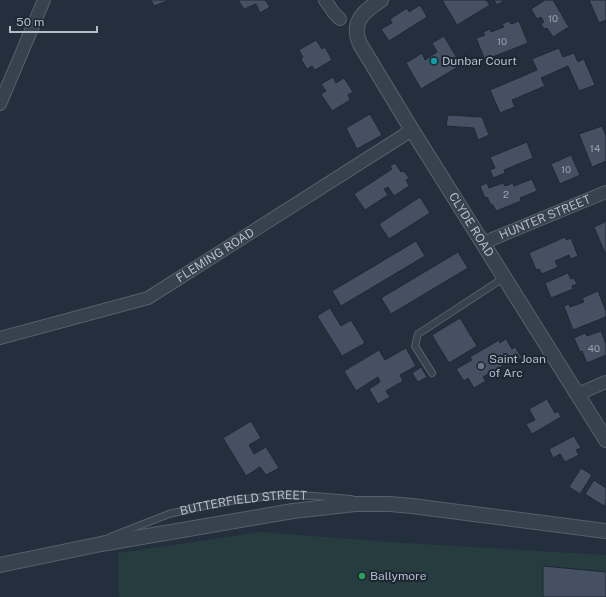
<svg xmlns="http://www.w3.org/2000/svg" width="606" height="597" font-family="'Public Sans',sans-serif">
  <rect width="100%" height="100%" fill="#242f3e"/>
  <polygon fill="#263c3f" points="261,532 389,542 606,555 606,597 119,597 118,553"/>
  <g fill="#455162" stroke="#1f2835">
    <polygon points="151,0 170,0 154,6"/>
    <polygon points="238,0 265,0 270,7 260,13 256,4 244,9"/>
    <polygon points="442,0 486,0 490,5 457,25"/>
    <polygon points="494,0 505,0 497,5"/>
    <polygon points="545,0 553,0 569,27 553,37 547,28 544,29 541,24 544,22 541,17 537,19 531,9"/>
    <polygon points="589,0 606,0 606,20 599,23"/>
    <polygon points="420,5 427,17 389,41 381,29 392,23 390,19 407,8 409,12"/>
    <polygon points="509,21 511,24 519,21 528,43 485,60 476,38 485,35 483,32 490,29 491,32 504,27 502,24"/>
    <polygon points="444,36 461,65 421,89 406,63 422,53 425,60 437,52 432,43"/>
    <polygon points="316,40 322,49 325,47 332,60 315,70 312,66 307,69 301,59 303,57 299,50"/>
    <polygon points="559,48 563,57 574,53 578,62 584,59 595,85 579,91 568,66 541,78 545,86 512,100 515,107 500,113 490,90 537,70 532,59"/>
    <polygon points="333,77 336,83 344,78 353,92 348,95 350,100 332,111 321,94 326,91 321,84"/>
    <polygon points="370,114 382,135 357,149 346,128"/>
    <polygon points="448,115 482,117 489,135 478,140 474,128 446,126"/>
    <polygon points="602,126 606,136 606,161 592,167 579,134"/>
    <polygon points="527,142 533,158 504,170 505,173 493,178 490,170 495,168 490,157"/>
    <polygon points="571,155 580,175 560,184 551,164"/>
    <polygon points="395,163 401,172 404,171 409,178 406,180 409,186 394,196 388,187 384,189 388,195 365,210 354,194 392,169 390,166"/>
    <polygon points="532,179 537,191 520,198 521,201 496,211 493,205 491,205 487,197 485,198 480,186 487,183 489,188 503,183 505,186 513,183 514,186"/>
    <polygon points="420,197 430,213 389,239 379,224"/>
    <polygon points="604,220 606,220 606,253 605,253 594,227 605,222"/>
    <polygon points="565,237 566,240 571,238 578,256 571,259 569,255 555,261 558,267 542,274 539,269 536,270 529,253"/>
    <polygon points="416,241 425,256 341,306 332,291"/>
    <polygon points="458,252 468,268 391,314 381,298"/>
    <polygon points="568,273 571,279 574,278 577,284 572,286 573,289 551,298 545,283"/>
    <polygon points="598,291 606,311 606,317 573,330 564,306 569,304 570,307 584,302 582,298"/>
    <polygon points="330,308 341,326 351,320 365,343 342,356 317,316"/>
    <polygon points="460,318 477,346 449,363 432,335"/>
    <polygon points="601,331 606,344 606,355 587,363 582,351 580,352 574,338 585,333 587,336"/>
    <polygon points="506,339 512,349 515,347 522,358 512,363 511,361 483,377 486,381 474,388 468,378 464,381 456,369 472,360 470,357 499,340 500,343"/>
    <polygon points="406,348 416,366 400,375 403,381 386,391 390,397 378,404 369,389 380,382 378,377 356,391 344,371 379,350 385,360"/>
    <polygon points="421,367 427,377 418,382 412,373"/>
    <polygon points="547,399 555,413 558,411 561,417 532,434 526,424 535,420 529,409"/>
    <polygon points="251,421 261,438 249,445 254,454 266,447 279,468 266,475 260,467 246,476 223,438"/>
    <polygon points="574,436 581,448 576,450 579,455 565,462 560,454 553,458 549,449"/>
    <polygon points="581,468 592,475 580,494 569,487"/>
    <polygon points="594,480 606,488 606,503 604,506 585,494"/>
    <polygon points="543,566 606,572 606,597 543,597"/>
  </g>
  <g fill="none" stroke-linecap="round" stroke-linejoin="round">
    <defs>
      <g id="service">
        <polyline points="432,373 415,346 418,334 505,277"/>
        <path id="s1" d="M 110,537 L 169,514 L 194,508 L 236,500 L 283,495 L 315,496 L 351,499"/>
      </g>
      <g id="minor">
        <polyline points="325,0 334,13 340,19"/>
        <polyline points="0,104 44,0"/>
        <path id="s2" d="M 483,243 L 497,237 L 606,192"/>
        <path id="s3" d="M 0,338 L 148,298 L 412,130"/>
        <polyline points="578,394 606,382"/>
      </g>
      <g id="tertiary">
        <path id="s4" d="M 381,0 C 364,11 350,22 360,44 L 412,130 L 606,440"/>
        <polyline points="0,565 101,544 293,511 355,504 390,504 412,506 606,531"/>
      </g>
    </defs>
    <use href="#service" stroke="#565f6c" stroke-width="8"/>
    <use href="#minor" stroke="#565f6c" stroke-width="14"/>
    <use href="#tertiary" stroke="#565f6c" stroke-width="16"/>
    <use href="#service" stroke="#38414e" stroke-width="6"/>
    <use href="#minor" stroke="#38414e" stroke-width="12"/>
    <use href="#tertiary" stroke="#38414e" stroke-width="14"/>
  </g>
  <circle fill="#0f9aa8" stroke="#1d2633" stroke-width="1.5" cx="434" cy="61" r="4"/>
  <circle fill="#6b7280" stroke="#1d2633" stroke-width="1.5" cx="481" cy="366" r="4"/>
  <circle fill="#2e9e5b" stroke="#1d2633" stroke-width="1.5" cx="362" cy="576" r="4"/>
  <g text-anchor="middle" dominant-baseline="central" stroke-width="4" stroke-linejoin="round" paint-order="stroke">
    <g font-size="10" fill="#98a1af">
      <text x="553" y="18">10</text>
      <text x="502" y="41">10</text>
      <text x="595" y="148">14</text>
      <text x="566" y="169">10</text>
      <text x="506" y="194">2</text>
      <text x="594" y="348">40</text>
    </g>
    <g font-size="12" fill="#b4bcc9" stroke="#1d2633" text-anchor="start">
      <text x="442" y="61">Dunbar Court</text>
      <text x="489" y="359">Saint Joan<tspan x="489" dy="14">of Arc</tspan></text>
      <text x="370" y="576">Ballymore</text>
    </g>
    <g font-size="12" fill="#b4bcc9" stroke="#1d2633">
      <text stroke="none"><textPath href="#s2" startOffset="67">HUNTER STREET</textPath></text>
      <text stroke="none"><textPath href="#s4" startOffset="267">CLYDE ROAD</textPath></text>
      <text stroke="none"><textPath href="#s3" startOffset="233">FLEMING ROAD</textPath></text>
      <text stroke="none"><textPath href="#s1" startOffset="139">BUTTERFIELD STREET</textPath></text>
    </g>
  </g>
  <path d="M10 26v6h87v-6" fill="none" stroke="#b4bcc9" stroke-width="2"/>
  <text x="16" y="26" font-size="12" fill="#b4bcc9" stroke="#1d2633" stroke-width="3" paint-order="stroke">50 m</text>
</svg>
